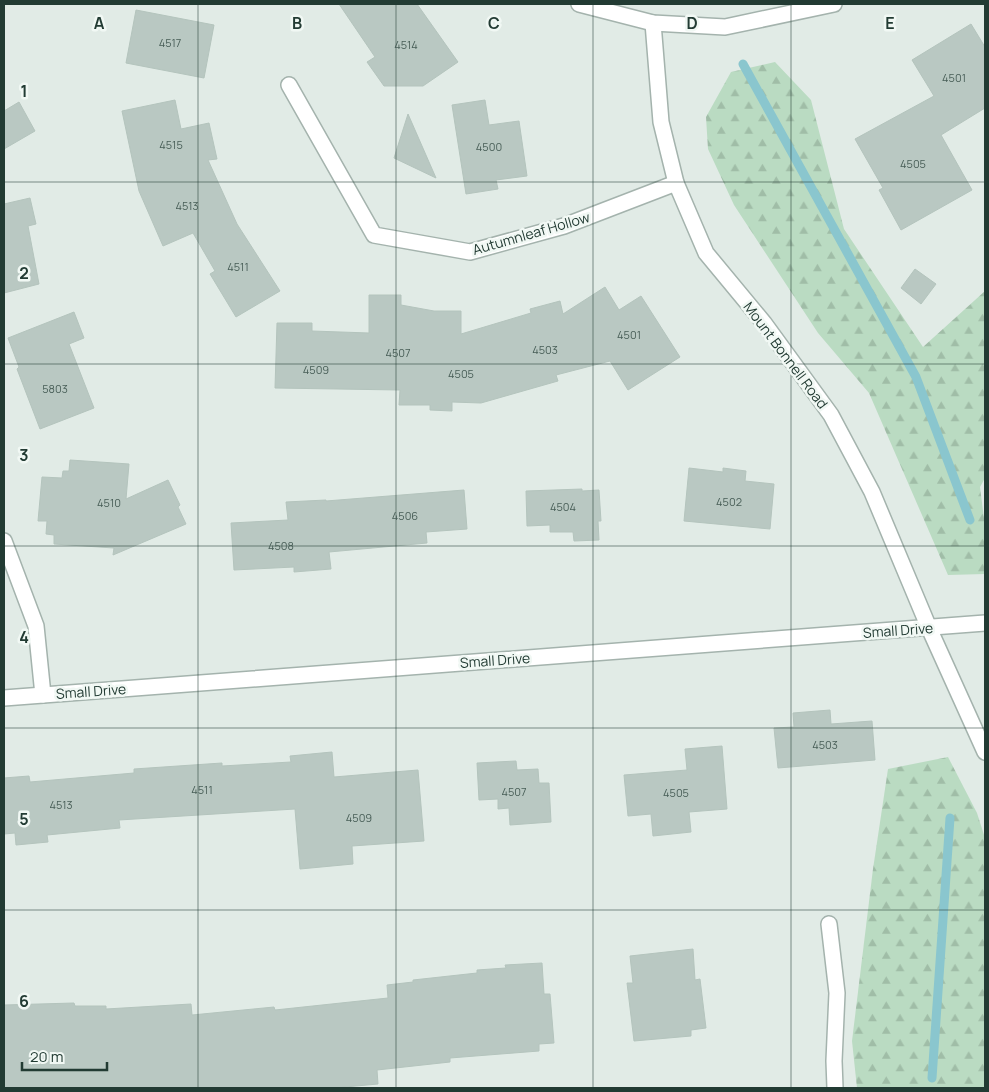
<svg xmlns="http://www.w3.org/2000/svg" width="989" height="1092" font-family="Manrope,sans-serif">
  <defs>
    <pattern id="forest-firs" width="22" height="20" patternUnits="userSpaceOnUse" patternTransform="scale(1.25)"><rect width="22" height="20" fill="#badbc2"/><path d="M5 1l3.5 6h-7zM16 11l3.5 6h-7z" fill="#a0bda7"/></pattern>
  </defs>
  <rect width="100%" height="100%" fill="#e1ebe6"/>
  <g fill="url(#forest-firs)">
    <polygon points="775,62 811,100 844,229 923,347 985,291 985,478 980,487 985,526 985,574 948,575 869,393 818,333 734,205 708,149 706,117 731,72"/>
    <polygon points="948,757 977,813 985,838 985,1088 857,1088 852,1041 873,869 888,769"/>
  </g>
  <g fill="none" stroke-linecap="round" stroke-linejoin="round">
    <g stroke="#8ac6ce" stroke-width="9">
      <polyline points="743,64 916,377 970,520"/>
      <polyline points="932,1078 950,818"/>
    </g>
  </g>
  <g fill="#b9c8c2" stroke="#b4c4bd">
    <polygon points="339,4 417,4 458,62 423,86 384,86 367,62 375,57"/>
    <polygon points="136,10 214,25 204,78 126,63"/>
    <polygon points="971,24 985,47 985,108 941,135 972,190 901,230 879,190 883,188 855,139 934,96 912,60"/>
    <polygon points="175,100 181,129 209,123 217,159 208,160 237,224 280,291 236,317 210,274 215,271 193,233 163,246 139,191 122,111"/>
    <polygon points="485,100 489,125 519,121 527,176 496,180 498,189 466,194 452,105"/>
    <polygon points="19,102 35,131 4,149 4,111"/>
    <polygon points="408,114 436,178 394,158"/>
    <polygon points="30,198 36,224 28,226 39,284 4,293 4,204"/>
    <polygon points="915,269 936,284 921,304 901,288"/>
    <polygon points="605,287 619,310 641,296 680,357 628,390 610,361 556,375 558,381 481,403 452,402 452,411 430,410 430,405 399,405 400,390 275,388 277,323 312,323 312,331 369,333 369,295 401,295 401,305 434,311 461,311 461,334 531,313 530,309 560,301 563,314"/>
    <polygon points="74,312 84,338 69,344 94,408 40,429 17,369 19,367 8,338"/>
    <polygon points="70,460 129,464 126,499 168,480 180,505 178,507 186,524 113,555 114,548 54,544 54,535 46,534 47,521 38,521 42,477 62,478 63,471 69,471"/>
    <polygon points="689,468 723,472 723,468 746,471 745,481 774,484 770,529 684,521"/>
    <polygon points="582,489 582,491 599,490 601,521 598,521 599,540 574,541 573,532 550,532 550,525 527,526 526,491"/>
    <polygon points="464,490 467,529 426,532 427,543 329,552 331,569 294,572 294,567 234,570 231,523 288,520 286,502 326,500 326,501"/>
    <polygon points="830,710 831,724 872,721 875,760 778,768 774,728 794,727 793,713"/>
    <polygon points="722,746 727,809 689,812 691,832 653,836 651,814 628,816 624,775 687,770 685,749"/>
    <polygon points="332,752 334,777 418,770 424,841 352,846 353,864 300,869 295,809 119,820 120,828 47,835 48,842 16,845 15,833 4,834 4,778 29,776 30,782 134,773 134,769 222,763 222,766 291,762 290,756"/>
    <polygon points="516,761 517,770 538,769 539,783 549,783 551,822 510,825 509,808 498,809 498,799 479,800 477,763"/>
    <polygon points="693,949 695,980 700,979 706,1028 691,1030 691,1036 634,1041 627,983 633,983 630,956"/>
    <polygon points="542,963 544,994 550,994 554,1043 539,1044 539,1051 450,1058 450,1062 377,1070 378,1084 334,1088 4,1088 4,1005 74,1003 75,1006 106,1006 106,1009 191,1004 192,1015 274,1007 275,1010 388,998 387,985 413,982 413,980 477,973 477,970 506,968 505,965"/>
  </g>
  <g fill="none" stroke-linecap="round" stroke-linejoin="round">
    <defs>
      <g id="minor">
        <polyline points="579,4 653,23 725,27 834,4"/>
        <polyline points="653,23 661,122 676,183 706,253 764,323 831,415 872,492 929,628 985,752"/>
        <polyline points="289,85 374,235 470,252 564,226 676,183"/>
        <polyline points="4,541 36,626 43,695"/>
        <polyline points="4,698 985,623"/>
        <polyline points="829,924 837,993 834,1061 835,1088"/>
      </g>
    </defs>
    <use href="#minor" stroke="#a4b3ad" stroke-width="18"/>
    <use href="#minor" stroke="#fff" stroke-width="15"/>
  </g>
  <path fill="none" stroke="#223b33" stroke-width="1" stroke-opacity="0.55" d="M 198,4 L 198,1088M 396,4 L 396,1088M 593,4 L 593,1088M 791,4 L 791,1088M 4,182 L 985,182M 4,364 L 985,364M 4,546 L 985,546M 4,728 L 985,728M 4,910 L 985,910"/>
  <g text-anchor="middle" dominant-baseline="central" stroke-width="5" stroke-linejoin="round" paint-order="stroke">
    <g font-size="11" fill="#485e57">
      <text x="170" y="42">4517</text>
      <text x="406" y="44">4514</text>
      <text x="954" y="77">4501</text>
      <text x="171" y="144">4515</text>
      <text x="489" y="146">4500</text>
      <text x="913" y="163">4505</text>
      <text x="187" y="205">4513</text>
      <text x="238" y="266">4511</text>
      <text x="629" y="334">4501</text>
      <text x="545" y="349">4503</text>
      <text x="398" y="352">4507</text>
      <text x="316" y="369">4509</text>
      <text x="461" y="373">4505</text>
      <text x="55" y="388">5803</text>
      <text x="729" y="501">4502</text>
      <text x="109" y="502">4510</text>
      <text x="563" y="506">4504</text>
      <text x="405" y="515">4506</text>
      <text x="281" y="545">4508</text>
      <text x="825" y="744">4503</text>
      <text x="202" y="789">4511</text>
      <text x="514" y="791">4507</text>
      <text x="676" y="792">4505</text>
      <text x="61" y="804">4513</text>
      <text x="359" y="817">4509</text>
    </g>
    <g font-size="14" fill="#223b33" stroke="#f1f8f4">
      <text transform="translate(531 233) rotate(-16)">Autumnleaf Hollow</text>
      <text transform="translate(786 355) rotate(53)">Mount Bonnell Road</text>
      <text transform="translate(898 630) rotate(-4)">Small Drive</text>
      <text transform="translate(495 660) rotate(-4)">Small Drive</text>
      <text transform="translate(91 691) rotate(-4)">Small Drive</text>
    </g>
  </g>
  <g font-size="16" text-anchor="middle" font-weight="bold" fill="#223b33" stroke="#f1f8f4" stroke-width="5" stroke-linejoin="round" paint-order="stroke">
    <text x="99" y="29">A</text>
    <text x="297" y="29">B</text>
    <text x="494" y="29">C</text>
    <text x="692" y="29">D</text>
    <text x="890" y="29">E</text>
    <text x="24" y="97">1</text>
    <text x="24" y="279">2</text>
    <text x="24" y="461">3</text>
    <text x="24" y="643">4</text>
    <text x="24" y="825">5</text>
    <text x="24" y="1007">6</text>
  </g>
  <rect width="989" height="1092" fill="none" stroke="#223b33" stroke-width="10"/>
  <path d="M22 1062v8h85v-8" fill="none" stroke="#223b33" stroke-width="2.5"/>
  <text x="30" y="1062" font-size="15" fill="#223b33" stroke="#f1f8f4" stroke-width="4" paint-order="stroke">20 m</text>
</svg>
